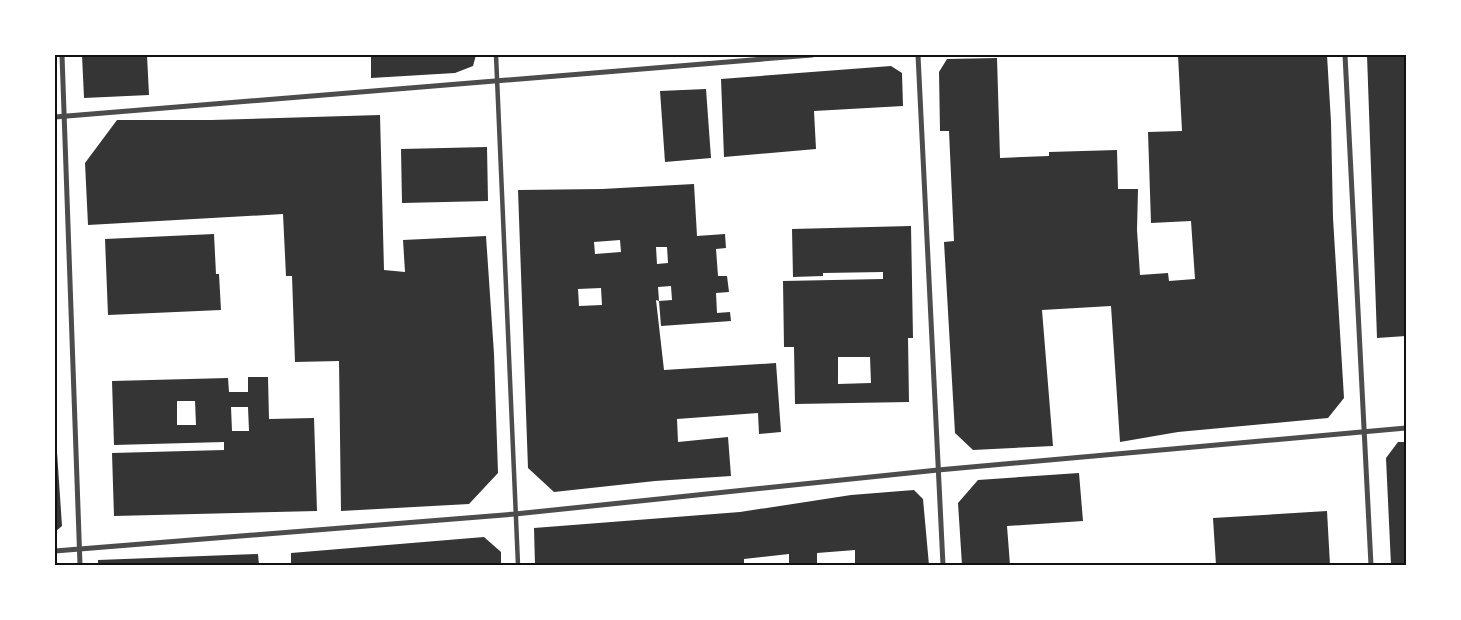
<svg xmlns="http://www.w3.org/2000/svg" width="1461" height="620" font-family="Literata,serif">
  <rect width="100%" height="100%" fill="#fff"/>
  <g fill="#353535" fill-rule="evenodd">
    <polygon points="82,55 147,55 149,95 84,98"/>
    <polygon points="371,55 476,55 473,66 455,73 371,78"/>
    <polygon points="1178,55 1327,55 1331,122 1333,218 1344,398 1328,418 1178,432 1120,442 1111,306 1042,310 1053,446 973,450 955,433 944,242 954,241 949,131 940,131 939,72 947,59 997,58 1000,158 1049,156 1049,152 1117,150 1118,189 1138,189 1137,230 1140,275 1168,273 1169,281 1195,279 1191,221 1151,223 1148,132 1182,131"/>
    <polygon points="1367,55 1406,55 1406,336 1377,338"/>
    <polygon points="891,66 902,73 903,106 814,111 816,149 724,157 721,79"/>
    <polygon points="706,89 711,158 665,162 660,91"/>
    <polygon points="380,115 384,270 405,272 403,240 486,236 494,354 498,473 469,504 341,511 339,361 295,362 292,276 286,276 283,214 88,225 85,163 117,120 211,120"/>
    <polygon points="487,147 488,201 402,203 401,149"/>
    <path d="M 694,184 L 697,236 L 725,234 L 726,248 L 716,249 L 718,276 L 727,276 L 729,292 L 716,293 L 717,313 L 730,312 L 731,321 L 661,326 L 659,301 L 672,300 L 671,286 L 658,287 L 659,301 L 656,300 L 664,370 L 776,363 L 781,432 L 759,434 L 758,413 L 677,419 L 678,442 L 728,437 L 731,476 L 655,481 L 554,492 L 528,468 L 518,190 L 602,189 ZM 620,240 L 621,252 L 595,254 L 594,242 ZM 656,247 L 667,247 L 668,263 L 657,264 ZM 601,288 L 602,305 L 579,306 L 578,289 Z"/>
    <path d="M 911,226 L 913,338 L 908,338 L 909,402 L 795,404 L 794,347 L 784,347 L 783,281 L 883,279 L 883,272 L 823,273 L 823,276 L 793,277 L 792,229 ZM 838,357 L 870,357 L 871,383 L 838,384 Z"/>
    <polygon points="214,234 216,274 219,274 221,310 108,315 105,239"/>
    <path d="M 248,377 L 268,377 L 269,419 L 314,418 L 317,511 L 114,516 L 112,453 L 224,450 L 224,442 L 114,445 L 112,381 L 228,378 L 229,392 L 248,392 ZM 177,401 L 195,401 L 196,425 L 177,425 ZM 231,407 L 248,407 L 249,431 L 232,431 Z"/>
    <polygon points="55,422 62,526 55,532"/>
    <polygon points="1398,442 1406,442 1406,565 1391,565 1386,458"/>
    <polygon points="1079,473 1083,521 1007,526 1010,565 962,565 958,503 978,480"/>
    <polygon points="914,490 923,499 929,565 855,565 855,550 817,553 817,563 836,563 836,565 789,565 789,554 744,559 744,565 535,565 534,528 740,512 851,495"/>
    <polygon points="1327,511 1330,565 1216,565 1213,518"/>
    <polygon points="484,537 501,552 501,565 291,565 291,553"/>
    <polygon points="258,554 259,565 98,565 98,560"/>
  </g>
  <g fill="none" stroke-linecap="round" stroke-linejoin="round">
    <polyline stroke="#4c4c4c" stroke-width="4.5" points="496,55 518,565"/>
    <g stroke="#4c4c4c" stroke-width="5">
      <polyline points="62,55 80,565"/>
      <polyline points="918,55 943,565"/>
      <polyline points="1345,55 1371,565"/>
      <polyline points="55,117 812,55"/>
      <polyline points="55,551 515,514 938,470 1406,428"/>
    </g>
  </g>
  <rect width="1461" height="620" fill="none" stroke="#ffffff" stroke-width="112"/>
  <rect x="56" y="56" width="1349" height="508" fill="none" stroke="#111" stroke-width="2"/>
</svg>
